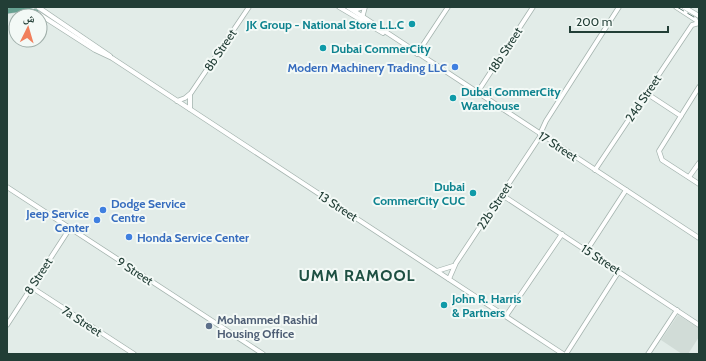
<svg xmlns="http://www.w3.org/2000/svg" width="706" height="361" font-family="Cabin,'Noto Naskh Arabic',sans-serif">
  <rect width="100%" height="100%" fill="#e2ece8"/>
  <polygon fill="#d1dcd7" points="678,315 699,328 699,337 688,354 682,354 661,340"/>
  <g fill="none" stroke-linecap="round" stroke-linejoin="round">
    <defs>
      <g id="minor">
        <polyline points="28,7 95,50 112,58 563,354"/>
        <polyline points="38,7 110,56"/>
        <polyline points="339,7 383,33"/>
        <polyline points="348,7 699,238"/>
        <polyline points="350,7 357,9 364,7"/>
        <polyline points="676,7 699,22"/>
        <polyline points="684,7 699,16"/>
        <polyline points="362,18 365,7"/>
        <polyline points="417,54 448,7"/>
        <polyline points="699,87 659,151 662,160 699,184"/>
        <polyline points="477,93 533,7"/>
        <polyline points="646,93 681,116"/>
        <polyline points="177,101 185,98 191,93 249,7"/>
        <polyline points="190,109 190,95"/>
        <polyline points="540,134 546,121 619,7"/>
        <polyline points="595,170 692,25 699,23"/>
        <polyline points="689,177 699,163"/>
        <polyline points="7,187 263,354"/>
        <polyline points="502,195 699,325"/>
        <polyline points="587,250 626,190"/>
        <polyline points="437,271 453,266"/>
        <polyline points="449,279 456,263 541,135"/>
        <polyline points="31,287 134,354"/>
        <polyline points="506,316 562,234"/>
        <polyline points="7,325 70,228"/>
        <polyline points="566,354 619,271"/>
        <polyline points="648,354 677,310"/>
      </g>
      <polyline id="major" points="7,11 22,9 36,12"/>
    </defs>
    <use href="#minor" stroke="#a5b4af" stroke-width="5.5"/>
    <use href="#major" stroke="#c1c9c7" stroke-width="6"/>
    <use href="#minor" stroke="#fff" stroke-width="4"/>
    <use href="#major" stroke="#67a292" stroke-width="5"/>
    <polyline stroke="#5d7971" stroke-width="1" stroke-dasharray="8 4" stroke-linecap="butt" points="677,7 699,20"/>
  </g>
  <g fill="#0f9aa8" stroke="#f3f9f6" stroke-width="1.5">
    <circle cx="412" cy="24" r="4"/>
    <circle cx="323" cy="48" r="4"/>
    <circle cx="453" cy="98" r="4"/>
    <circle cx="473" cy="193" r="4"/>
    <circle cx="444" cy="305" r="4"/>
  </g>
  <g fill="#3f7fe0" stroke="#f3f9f6" stroke-width="1.5">
    <circle cx="455" cy="67" r="4"/>
    <circle cx="103" cy="210" r="4"/>
    <circle cx="97" cy="220" r="4"/>
    <circle cx="129" cy="237" r="4"/>
  </g>
  <circle fill="#5c6f8a" stroke="#f3f9f6" stroke-width="1.5" cx="209" cy="326" r="4"/>
  <g text-anchor="middle" dominant-baseline="central" stroke-width="4" stroke-linejoin="round" paint-order="stroke">
    <g font-size="12" font-weight="bold" fill="#0d838f" stroke="#f3f9f6" text-anchor="start">
      <text x="404" y="24" text-anchor="end">JK Group - National Store L.L.C</text>
      <text x="331" y="48">Dubai CommerCity</text>
      <text x="461" y="91">Dubai CommerCity<tspan x="461" dy="14">Warehouse</tspan></text>
      <text x="465" y="186" text-anchor="end">Dubai<tspan x="465" dy="14">CommerCity CUC</tspan></text>
      <text x="452" y="298">John R. Harris<tspan x="452" dy="14">&amp; Partners</tspan></text>
    </g>
    <g font-size="12" fill="#223e36" stroke="#f3f9f6">
      <text transform="translate(220 50) rotate(-56)">8b Street</text>
      <text transform="translate(505 50) rotate(-57)">18b Street</text>
      <text transform="translate(643 98) rotate(-56)">24d Street</text>
      <text transform="translate(558 146) rotate(33)">17 Street</text>
      <text transform="translate(338 206) rotate(33)">13 Street</text>
      <text transform="translate(494 206) rotate(-57)">22b Street</text>
      <text transform="translate(601 259) rotate(33)">15 Street</text>
      <text transform="translate(135 271) rotate(33)">9 Street</text>
      <text transform="translate(38 276) rotate(-57)">8 Street</text>
      <text transform="translate(82 321) rotate(33)">7a Street</text>
    </g>
    <g font-size="12" font-weight="bold" fill="#366cbe" stroke="#f3f9f6" text-anchor="end">
      <text x="447" y="67">Modern Machinery Trading LLC</text>
      <text x="111" y="203" text-anchor="start">Dodge Service<tspan x="111" dy="14">Centre</tspan></text>
      <text x="89" y="213">Jeep Service<tspan x="89" dy="14">Center</tspan></text>
      <text x="137" y="237" text-anchor="start">Honda Service Center</text>
    </g>
    <g font-size="12" font-weight="bold" fill="#4e5e75" stroke="#f3f9f6" text-anchor="start">
      <text x="217" y="319">Mohammed Rashid<tspan x="217" dy="14">Housing Office</tspan></text>
    </g>
    <g font-size="16" font-weight="bold" letter-spacing="1" fill="#1e5043" stroke="#f3f9f6">
      <text x="357" y="275">UMM RAMOOL</text>
    </g>
  </g>
  <rect width="706" height="361" fill="none" stroke="#223e36" stroke-width="16"/>
  <g transform="translate(28 28) rotate(5)"><circle r="19" fill="#f3f9f6" stroke="#9faea9"/>
  <path d="M0-3L7 15L0 10L-7 15Z" fill="#f17f5c"/>
  <text y="-6" font-size="11" font-weight="bold" text-anchor="middle" fill="#223e36">ش</text>
  </g>
  <path d="M570 26v6h98v-6" fill="none" stroke="#223e36" stroke-width="2"/>
  <text x="576" y="26" font-size="12" fill="#223e36" stroke="#f3f9f6" stroke-width="3" paint-order="stroke">200 m</text>
</svg>
